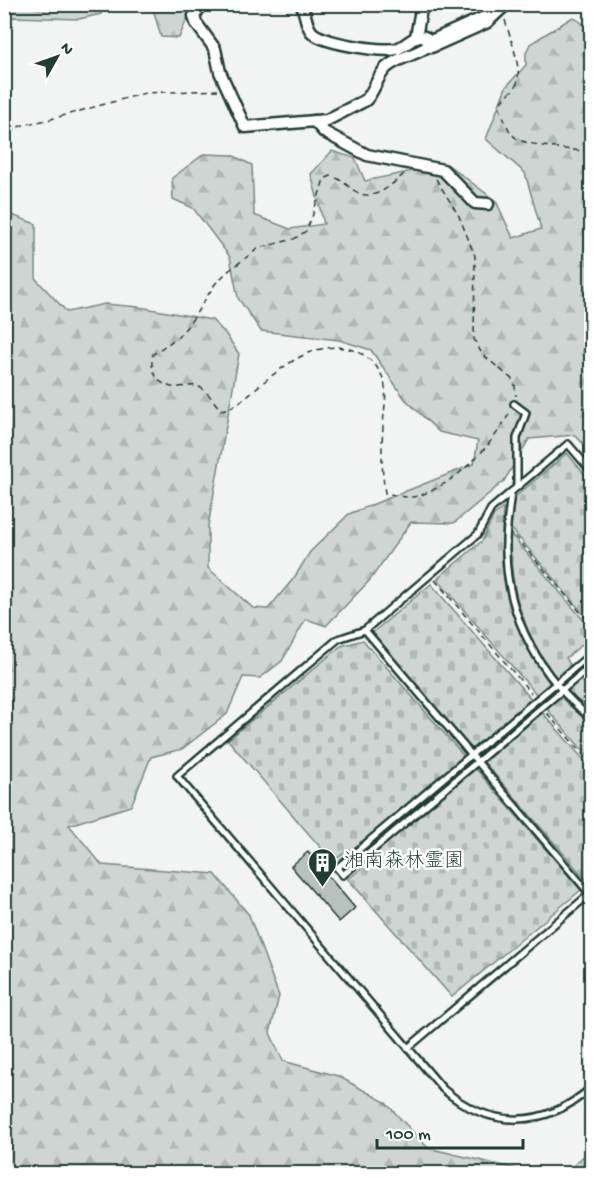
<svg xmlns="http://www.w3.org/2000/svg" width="596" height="1178" font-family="'Gochi Hand','Klee One',sans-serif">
  <defs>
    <pattern id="forest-firs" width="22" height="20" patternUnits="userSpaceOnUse" patternTransform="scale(1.5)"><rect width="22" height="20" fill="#ced5d3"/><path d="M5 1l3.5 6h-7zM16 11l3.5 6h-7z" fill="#b0b8b6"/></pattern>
    <pattern id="cemetery-stones" width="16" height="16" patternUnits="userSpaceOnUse" patternTransform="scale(1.5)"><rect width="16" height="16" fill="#ced5d3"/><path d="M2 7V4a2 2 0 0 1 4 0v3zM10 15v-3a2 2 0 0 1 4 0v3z" fill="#b0b8b6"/></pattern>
  </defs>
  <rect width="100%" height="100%" fill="#f2f3f3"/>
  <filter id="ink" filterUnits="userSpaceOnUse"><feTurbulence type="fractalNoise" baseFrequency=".0167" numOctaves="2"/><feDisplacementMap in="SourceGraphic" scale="12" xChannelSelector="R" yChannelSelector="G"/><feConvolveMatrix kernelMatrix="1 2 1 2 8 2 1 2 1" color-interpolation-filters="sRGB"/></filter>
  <g filter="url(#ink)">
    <g fill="url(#forest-firs)" stroke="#768984" stroke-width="1.5">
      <polygon points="5,4 103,4 103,5 101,14 79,19 13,17 5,20"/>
      <polygon points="152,5 193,5 179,38 161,37"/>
      <polygon points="573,17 591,29 591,452 575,435 529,439 504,481 454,523 411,522 370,580 326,626 306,619 282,661 260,678 243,677 227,714 182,749 151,757 131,806 69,825 102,865 215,874 249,915 279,996 270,1033 283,1061 338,1076 385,1102 428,1148 534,1173 5,1173 4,212 36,224 36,279 67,312 105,304 139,307 212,320 225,333 239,354 208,526 208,568 253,608 268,609 294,578 310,552 349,514 474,464 478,441 439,432 405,399 371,350 339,340 261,331 238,298 230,257 193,208 173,199 172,178 204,154 232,155 252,165 254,215 290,229 324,224 311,174 332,151 355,158 365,181 447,164 496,201 513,238 541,229 525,173 486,139 506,87 526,65 526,53 530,44"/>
      <polygon points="591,1149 591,1173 566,1173"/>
    </g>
    <g fill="url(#cemetery-stones)" stroke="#768984" stroke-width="1.5">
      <polygon points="567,453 591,482 591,623 510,527 514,498"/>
      <path d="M 503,508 C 498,584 507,621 550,684 L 537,695 L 437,579 L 482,541 L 494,515 Z"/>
      <path d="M 510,533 L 591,629 L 591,649 L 585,642 L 566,658 L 571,666 L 556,678 C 522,631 510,591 510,533 Z"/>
      <polygon points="431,584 532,700 472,749 372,633"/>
      <polygon points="363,640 464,756 354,849 347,850 333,862 228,740 341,646"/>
      <polygon points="582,677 587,684 591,681 590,713 566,690"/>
      <polygon points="560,697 591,725 591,760 546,708"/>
      <polygon points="543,713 591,768 592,881 589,883 484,762"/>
      <polygon points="476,769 581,890 452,997 348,879 362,868 364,862"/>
    </g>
    <polygon fill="#b7c1bd" stroke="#1f3d34" stroke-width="1.5" points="308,852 355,908 339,922 291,866"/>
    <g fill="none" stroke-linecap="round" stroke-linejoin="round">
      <defs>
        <g id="lane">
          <polyline points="514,404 526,413 517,438 517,487"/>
          <path d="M 592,472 L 568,444 L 491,509 L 478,534 L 365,630 L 338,639 L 177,776 L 443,1089 C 490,1130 545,1129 592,1087"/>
          <path d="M 511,492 C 509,512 505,532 506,552 C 507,618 541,678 592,719"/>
          <polyline points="365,630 590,894"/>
          <polyline points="592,653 337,868 343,875 592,665"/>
          <polyline points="408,1048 592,892"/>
        </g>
        <g id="street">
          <path d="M 202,4 L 194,16 L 196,23 L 215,49 L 220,72 L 245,127 L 327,120 L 366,100 C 375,90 377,76 387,67 C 400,56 418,55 431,44 C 429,40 426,36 420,36 C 414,36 405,47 396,49 C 381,52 319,43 311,31 C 305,23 306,13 301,4"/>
          <polyline points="416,37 422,4"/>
          <polyline points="314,121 324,132 367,155 443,170 475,203 488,204"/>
        </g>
        <polyline id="secondary" points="431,44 485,20 502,4"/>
      </defs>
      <use href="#lane" stroke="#1f3d34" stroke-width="10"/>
      <use href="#street" stroke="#1f3d34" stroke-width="15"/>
      <use href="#secondary" stroke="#1f3d34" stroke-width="21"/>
      <g stroke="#1f3d34" stroke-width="1.5" stroke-dasharray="6 4.5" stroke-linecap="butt">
        <path d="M 505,20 C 509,35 524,71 516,86 C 511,94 500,97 500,108 C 503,117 508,132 516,138 C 526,146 576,150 592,152"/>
        <polyline points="4,142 16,128 23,125 51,119 145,93 218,90"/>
        <path d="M 404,174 C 390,186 373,203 355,191 C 346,185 341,179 331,176 L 324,179 L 312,217 L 306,231 L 294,239 L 259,248 L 227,272 L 215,284 L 190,323 L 178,337 L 153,354 C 149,368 156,384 172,387 C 180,388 189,385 197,386 C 207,389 214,403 221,410 C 236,408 244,398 255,389 C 285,365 322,333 362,354 C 373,360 384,374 385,387 C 387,400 383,415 383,428 C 381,450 382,472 385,493 C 395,495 407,499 418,496 C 456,484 492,446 510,412"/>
        <polyline points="436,179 459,216 475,256 474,339 482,354 513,380 515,386 516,396"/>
        <polyline points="515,536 592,626"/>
        <polyline points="435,580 531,693"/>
        <polyline points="547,713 592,765"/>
      </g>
      <use href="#lane" stroke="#fff" stroke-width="5"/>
      <use href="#street" stroke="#fff" stroke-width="10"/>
      <use href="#secondary" stroke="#fff" stroke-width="16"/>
    </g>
  </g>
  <defs>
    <symbol id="building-pin" viewBox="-11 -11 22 30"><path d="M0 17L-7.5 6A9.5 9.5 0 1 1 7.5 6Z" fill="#1f3d34" stroke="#fff"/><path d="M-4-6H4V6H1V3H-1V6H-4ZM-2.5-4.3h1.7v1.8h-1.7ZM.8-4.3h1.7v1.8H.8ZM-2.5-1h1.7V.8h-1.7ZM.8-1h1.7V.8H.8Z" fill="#fff"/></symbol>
  </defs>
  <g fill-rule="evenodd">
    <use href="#building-pin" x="306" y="846" width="33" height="45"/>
  </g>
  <g text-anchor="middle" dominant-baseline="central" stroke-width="5" stroke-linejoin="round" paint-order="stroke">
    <g font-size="20" fill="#1f3d34" stroke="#fff" text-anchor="start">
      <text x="344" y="862">湘南森林霊園</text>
    </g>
  </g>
  <rect width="596" height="1178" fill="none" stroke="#fff" stroke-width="24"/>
  <rect x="12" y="12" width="572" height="1154" fill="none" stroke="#1f3d34" stroke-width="2" filter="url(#ink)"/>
  <g transform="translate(57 57) rotate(50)" stroke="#ffffff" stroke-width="4.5" paint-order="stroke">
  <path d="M0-4.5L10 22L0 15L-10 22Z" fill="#1f3d34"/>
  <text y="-9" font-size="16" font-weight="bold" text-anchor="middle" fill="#1f3d34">N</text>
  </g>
  <path d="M377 1139v9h146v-9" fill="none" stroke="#1f3d34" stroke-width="3"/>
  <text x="386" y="1139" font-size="18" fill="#1f3d34" stroke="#ffffff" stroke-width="4.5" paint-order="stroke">100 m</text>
</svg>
